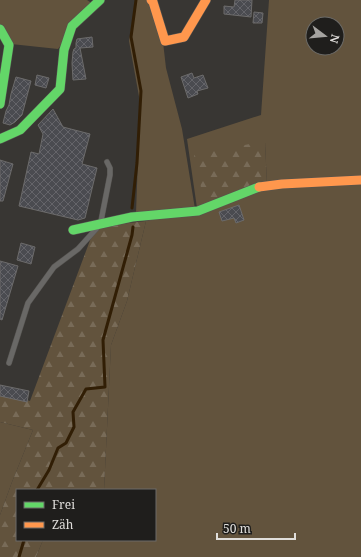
<svg xmlns="http://www.w3.org/2000/svg" width="361" height="557" font-family="'Noto Serif',serif">
  <defs>
    <pattern id="forest-firs" width="22" height="20" patternUnits="userSpaceOnUse"><rect width="22" height="20" fill="#62533d"/><path d="M5 1l3.5 6h-7zM16 11l3.5 6h-7z" fill="#786b58"/></pattern>
    <pattern id="building-cross-hatch" width="8" height="8" patternUnits="userSpaceOnUse"><rect width="8" height="8" fill="#4a4b50"/><path d="M0 0l8 8M0 8l8-8" fill="none" stroke="#646469"/></pattern>
  </defs>
  <rect width="100%" height="100%" fill="#383633"/>
  <g fill="#62533d" fill-rule="evenodd">
    <polygon points="0,0 87,0 93,4 58,49 11,44 0,26"/>
    <polygon points="136,0 149,0 163,42 166,68 182,129 195,209 136,213 140,102 129,41"/>
    <path d="M 269,0 L 361,0 L 361,179 L 267,185 L 265,142 L 205,206 L 197,208 L 187,139 L 261,115 ZM 313,24 L 337,24 L 337,48 L 313,48 Z"/>
    <polygon points="361,182 361,557 36,557 43,540 155,540 155,490 104,490 111,345 127,301 146,221 263,188"/>
    <polygon points="0,422 33,430 12,482 0,515"/>
  </g>
  <g fill="url(#forest-firs)">
    <polygon points="265,141 267,185 205,206 194,155"/>
    <polygon points="146,221 127,301 111,345 104,490 17,490 17,540 43,540 36,557 0,557 0,515 12,482 33,430 0,422 0,392 30,401 95,227"/>
  </g>
  <g fill="none" stroke-linecap="round" stroke-linejoin="round">
    <g stroke="#311e05" stroke-width="3">
      <polyline points="132,208 137,163 141,91 131,37 136,0"/>
      <polyline points="37,490 49,470 58,448 66,443 74,427 73,412 86,389 105,387 103,340 132,235 133,227"/>
      <polyline points="19,557 24,540"/>
    </g>
  </g>
  <g fill="url(#building-cross-hatch)" stroke="#6c6b6b">
    <polygon points="235,0 252,0 251,17 224,14 224,6 234,7"/>
    <polygon points="254,12 263,13 262,23 253,23"/>
    <polygon points="92,37 93,47 80,48 86,79 73,80 72,63 73,52 74,49 76,48 76,43 77,39"/>
    <polygon points="192,73 194,78 203,75 208,88 197,91 198,94 188,98 181,77"/>
    <polygon points="37,75 49,78 46,88 35,85"/>
    <polygon points="16,77 31,81 22,115 15,122 10,125 3,123 6,111 9,105 11,94"/>
    <polygon points="53,109 63,127 90,134 82,164 97,168 85,218 78,220 19,206 31,152 39,154 43,134 38,125"/>
    <polygon points="0,160 13,164 3,201 0,201"/>
    <polygon points="239,205 244,220 236,223 234,218 222,221 219,212"/>
    <polygon points="21,243 35,247 31,264 17,260"/>
    <polygon points="0,261 18,266 2,320 0,319"/>
    <polygon points="0,385 29,391 27,402 0,396"/>
  </g>
  <g fill="none" stroke-linecap="round" stroke-linejoin="round">
    <defs>
      <g id="lane">
        <polyline points="101,221 110,175 110,168 107,162"/>
        <polyline points="9,363 28,303 54,267 78,249 97,228"/>
      </g>
      <g id="fast">
        <polyline points="0,29 9,45 0,104"/>
        <polyline points="0,139 20,130 60,89 64,50 72,26 100,0"/>
        <polyline points="73,230 132,217 198,211 259,187"/>
      </g>
      <g id="slow">
        <polyline points="151,0 153,2 165,41 184,37 206,0"/>
        <polyline points="259,187 282,184 361,180"/>
      </g>
    </defs>
    <use href="#lane" stroke="#565451" stroke-width="6"/>
    <use href="#fast" stroke="#565451" stroke-width="10"/>
    <use href="#slow" stroke="#565451" stroke-width="10"/>
    <use href="#lane" stroke="#696866" stroke-width="5"/>
    <use href="#fast" stroke="#63d668" stroke-width="9"/>
    <use href="#slow" stroke="#ff974d" stroke-width="9"/>
  </g>
  <rect x="16" y="489" width="140" height="52" fill="#1f1e1c" stroke="#6c6b68"/>
  <rect x="24" y="502" width="20" height="6" fill="#63d668" stroke="#6c6b68"/>
  <text x="52" y="509" font-size="12" fill="#e0dedb">Frei</text>
  <rect x="24" y="522" width="20" height="6" fill="#ff974d" stroke="#6c6b68"/>
  <text x="52" y="529" font-size="12" fill="#e0dedb">Zäh</text>
  <g transform="translate(325 36) rotate(106)"><circle r="19" fill="#1f1e1c" stroke="#6c6b68"/>
  <path d="M0-3L7 15L0 10L-7 15Z" fill="#a5a3a0"/>
  <text y="-6" font-size="11" font-weight="bold" text-anchor="middle" fill="#e0dedb">N</text>
  </g>
  <path d="M217 533v6h78v-6" fill="none" stroke="#e0dedb" stroke-width="2"/>
  <text x="223" y="533" font-size="12" fill="#e0dedb" stroke="#1f1e1c" stroke-width="3" paint-order="stroke">50 m</text>
</svg>
